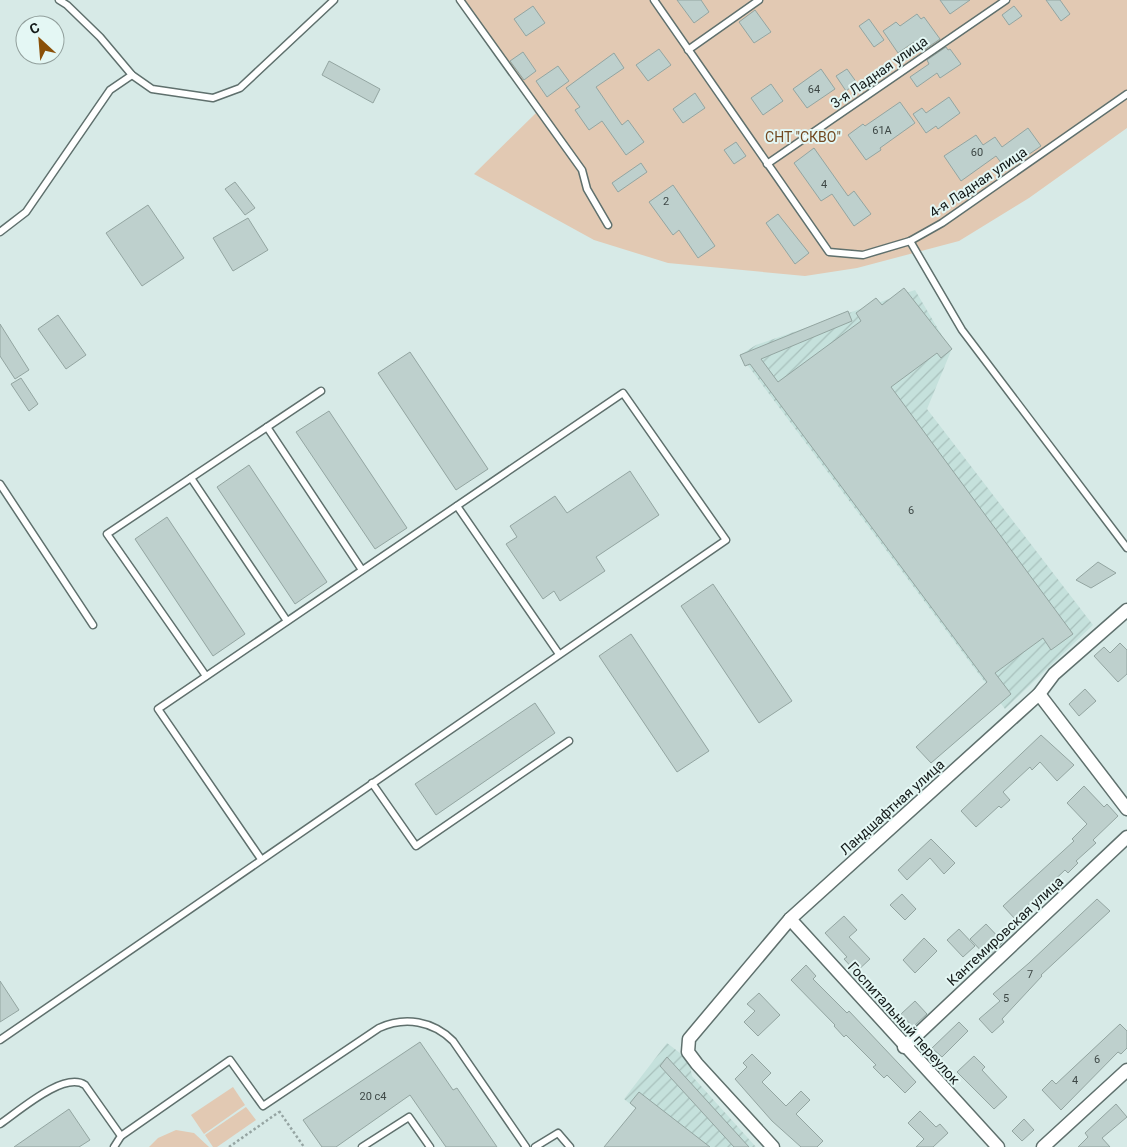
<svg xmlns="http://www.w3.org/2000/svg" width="1127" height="1147" font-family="Roboto,sans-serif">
  <defs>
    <pattern id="industrial-furrows" width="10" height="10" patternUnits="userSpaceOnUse" patternTransform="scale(1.25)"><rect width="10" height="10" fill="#c5e1dc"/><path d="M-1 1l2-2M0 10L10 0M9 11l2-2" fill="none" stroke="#a8c0bc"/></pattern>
  </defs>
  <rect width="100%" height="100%" fill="#d7eae7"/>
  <g fill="url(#industrial-furrows)">
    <polygon points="915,290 951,351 927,409 1093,625 1005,709 740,355 756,345"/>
    <polygon points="667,1043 689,1060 692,1076 756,1147 684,1147 624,1099"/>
  </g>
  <g fill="#e2c9b3">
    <polygon points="457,0 1127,0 1127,128 1029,198 959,241 857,268 805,276 668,263 594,240 474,174 536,113"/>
    <polygon points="233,1087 245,1105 204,1134 191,1115"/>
    <polygon points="246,1107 256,1120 217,1147 213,1147 205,1135"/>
    <polygon points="176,1130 194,1133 209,1147 149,1147 158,1138"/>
  </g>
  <g fill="#bed0cd" stroke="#93a5a1">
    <polygon points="677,0 701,0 709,12 694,23"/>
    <polygon points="940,0 970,0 950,14"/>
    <polygon points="1046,0 1060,0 1070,14 1061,21"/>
    <polygon points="533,6 545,23 526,36 514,19"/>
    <polygon points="1014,6 1022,16 1009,25 1002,15"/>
    <polygon points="755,10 771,32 754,43 739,22"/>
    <polygon points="917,14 921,19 924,17 940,39 921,52 914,42 898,53 883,31 896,22 900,26"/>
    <polygon points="869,19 884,40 874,47 859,26"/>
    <polygon points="946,47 948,50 950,49 961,64 940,78 937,73 917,87 910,77 929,64 927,60"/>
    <polygon points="659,49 671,65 648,81 636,65"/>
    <polygon points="523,52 536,71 524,80 510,61"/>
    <polygon points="614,53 624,68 596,87 622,125 628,120 644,142 626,155 602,121 589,130 575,110 580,107 566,88"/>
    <polygon points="329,61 380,89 373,103 322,75"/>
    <polygon points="558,66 569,81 547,97 536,81"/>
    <polygon points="821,69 835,89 807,108 793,89"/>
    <polygon points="847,69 857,83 846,91 836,76"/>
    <polygon points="771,84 783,101 763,115 751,98"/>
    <polygon points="695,93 705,108 683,123 673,109"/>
    <polygon points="949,97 960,113 938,129 936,126 926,133 913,114 922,108 926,113"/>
    <polygon points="900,102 915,123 880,148 881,150 866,160 848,135 863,124 865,126"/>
    <polygon points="1028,128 1041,146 1025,157 1020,150 1002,164 996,156 961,181 944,156 976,135 983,145 995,137 1002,147"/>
    <polygon points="736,142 746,156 734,164 724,150"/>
    <polygon points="814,148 848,196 854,191 871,214 854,226 832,194 821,201 794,163"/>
    <polygon points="641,163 647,172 618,192 612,183"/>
    <polygon points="235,182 255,208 245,215 225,189"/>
    <polygon points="673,185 715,246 698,258 679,230 673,235 649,202"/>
    <polygon points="148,205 184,258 142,286 106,233"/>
    <polygon points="778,214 809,253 795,264 766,223"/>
    <polygon points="248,218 268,250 233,271 213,238"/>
    <polygon points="904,288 952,349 941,358 937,353 891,387 1073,634 1051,650 1043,638 995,673 1011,694 931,763 916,747 987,682 750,364 745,366 740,355 848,311 852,321 761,359 778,382 861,321 856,313 876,298 882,305"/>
    <polygon points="58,315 86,355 66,369 38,329"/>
    <polygon points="0,324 29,370 15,379 0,356"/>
    <polygon points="410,352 488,469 456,490 378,373"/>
    <polygon points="21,378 38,404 29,411 11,384"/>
    <polygon points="329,411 407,528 375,549 296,432"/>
    <polygon points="249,465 327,582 295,604 217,487"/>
    <polygon points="630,471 659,515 596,557 605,571 560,601 554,591 543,599 506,544 517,537 510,526 555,496 567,513"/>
    <polygon points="167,517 245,634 213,656 135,539"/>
    <polygon points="1098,562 1116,573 1091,588 1076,580"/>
    <polygon points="713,584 792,701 759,723 681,606"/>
    <polygon points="631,634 709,751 677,772 599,656"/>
    <polygon points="1120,643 1127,650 1127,674 1118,682 1094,656 1104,647 1110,653"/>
    <polygon points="1085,689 1096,701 1079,716 1069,704"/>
    <polygon points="535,703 555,733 436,815 415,784"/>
    <polygon points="1041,735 1074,765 1057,781 1040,762 1032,770 1030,767 1003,792 1010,800 1001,808 999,806 976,827 961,811"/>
    <polygon points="1084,786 1104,807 1107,804 1118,816 1093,840 1096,843 1076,861 1078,863 1068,873 1065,870 1026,907 1028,909 1016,920 1003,906 1074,841 1072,839 1087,824 1067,803"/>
    <polygon points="931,839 955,863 944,874 930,858 907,880 898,870"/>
    <polygon points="902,894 916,909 905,920 890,905"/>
    <polygon points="1097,899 1110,911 1041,975 1042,976 1002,1019 1004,1022 992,1033 979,1019 1000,1001 993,994 1029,963"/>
    <polygon points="844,916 857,930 849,937 870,959 856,972 844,959 847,957 825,933"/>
    <polygon points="986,924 1003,942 987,957 970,939"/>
    <polygon points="959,929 975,946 963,957 947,940"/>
    <polygon points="924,938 937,951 915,973 903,960"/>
    <polygon points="806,965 816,976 813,979 847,1013 849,1011 916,1082 905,1093 887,1075 884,1078 873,1067 876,1065 846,1035 844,1037 834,1026 835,1025 791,980"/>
    <polygon points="0,981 19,1010 0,1022"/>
    <polygon points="759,993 780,1015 758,1036 744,1022 755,1011 747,1004"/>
    <polygon points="915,1001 927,1014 913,1027 901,1014"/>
    <polygon points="959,1022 968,1031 942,1057 932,1048"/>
    <polygon points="1120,1024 1127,1031 1127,1048 1121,1054 1118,1052 1061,1110 1042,1090 1052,1080 1056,1084"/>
    <polygon points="420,1042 453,1090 457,1088 497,1147 446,1147 410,1095 336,1147 322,1147 303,1120"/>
    <polygon points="752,1054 771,1073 762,1082 786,1106 801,1091 810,1100 796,1114 823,1141 817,1147 801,1147 772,1121 735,1079 747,1067 743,1063"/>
    <polygon points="974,1056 985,1067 982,1070 1007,1097 994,1109 957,1072"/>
    <polygon points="667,1057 749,1147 734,1147 660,1066"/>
    <polygon points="639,1092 710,1147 604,1147 636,1108 630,1103"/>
    <polygon points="1116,1104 1127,1117 1102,1138 1110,1147 1078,1147 1088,1137 1085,1133"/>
    <polygon points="69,1109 90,1140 79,1147 14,1147"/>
    <polygon points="920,1111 936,1127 940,1124 948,1133 933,1147 916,1147 924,1139 908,1123"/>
    <polygon points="1024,1119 1034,1130 1022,1141 1012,1131"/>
  </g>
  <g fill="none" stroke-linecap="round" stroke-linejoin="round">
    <defs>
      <g id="service">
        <polyline points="59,0 67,5 100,37 132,75 152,89 213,98 240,88 334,0"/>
        <polyline points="460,0 582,170 587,189 608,225"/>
        <polyline points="654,0 829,252 863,255 910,241 942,223 1127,94"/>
        <polyline points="688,50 759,0"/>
        <polyline points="767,164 1006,0"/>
        <polyline points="0,232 26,212 110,90 132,75"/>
        <polyline points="910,241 962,330 1127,548"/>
        <polyline points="267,427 362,570"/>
        <polyline points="191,478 287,621"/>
        <polyline points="0,484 93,625"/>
        <polyline points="457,506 559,654"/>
        <polyline points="206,676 107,534 321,391"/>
        <polyline points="372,783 416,846 569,741"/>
        <polyline points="0,1040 726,540 623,393 158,709 261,859"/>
        <path d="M 0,1124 C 19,1111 64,1071 85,1085 L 121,1136 L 114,1147"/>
        <path d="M 121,1136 L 230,1060 L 263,1106 L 379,1028 C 405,1016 433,1021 453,1041 L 526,1147"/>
        <polyline points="362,1147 409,1117 430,1147"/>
        <polyline points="535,1147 558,1133 570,1147"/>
      </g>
      <g id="minor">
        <polyline points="1039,694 1127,809"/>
        <polyline points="790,919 998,1147"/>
        <polyline points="904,1047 1127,837"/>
        <polyline points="773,1147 697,1064 688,1052 689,1039 790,919 1039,694 1054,674 1127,610"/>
        <polyline points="1043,1147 1127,1070"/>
      </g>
    </defs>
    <use href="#service" stroke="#5f706d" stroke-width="9"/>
    <use href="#minor" stroke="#5f706d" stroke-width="15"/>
    <g stroke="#95a4a2" stroke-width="2.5" stroke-dasharray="2.5 2.5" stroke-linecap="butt">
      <polyline points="279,1111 304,1147"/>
      <polyline points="229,1147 279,1112"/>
    </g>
    <use href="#service" stroke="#fff" stroke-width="6"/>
    <use href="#minor" stroke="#fff" stroke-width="12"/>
  </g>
  <g text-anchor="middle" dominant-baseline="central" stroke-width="4" stroke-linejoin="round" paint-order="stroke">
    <g font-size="11" fill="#3e4846">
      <text x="814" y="89">64</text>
      <text x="882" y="130">61А</text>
      <text x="977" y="152">60</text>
      <text x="824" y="184">4</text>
      <text x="666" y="201">2</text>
      <text x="911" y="510">6</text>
      <text x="1030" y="974">7</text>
      <text x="1006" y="998">5</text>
      <text x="1097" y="1059">6</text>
      <text x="1075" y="1080">4</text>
      <text x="373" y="1096">20 с4</text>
    </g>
    <g font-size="14" fill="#141a19" stroke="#e4f7f4">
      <text transform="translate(879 72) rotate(-35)">3-я Ладная улица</text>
      <text transform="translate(978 182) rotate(-34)">4-я Ладная улица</text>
      <text transform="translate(892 807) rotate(-42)">Ландшафтная улица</text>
      <text transform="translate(1005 931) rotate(-43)">Кантемировская улица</text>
      <text transform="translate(904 1023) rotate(48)">Госпитальный переулок</text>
    </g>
    <g font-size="14" fill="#724921" stroke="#e4f7f4">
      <text x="803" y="137">СНТ "СКВО"</text>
    </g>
  </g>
  <g transform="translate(40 40) rotate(334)"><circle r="24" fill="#e4f7f4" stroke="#919f9c"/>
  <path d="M0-4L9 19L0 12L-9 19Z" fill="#8a5008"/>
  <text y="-8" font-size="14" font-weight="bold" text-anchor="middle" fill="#141a19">С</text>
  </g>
</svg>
